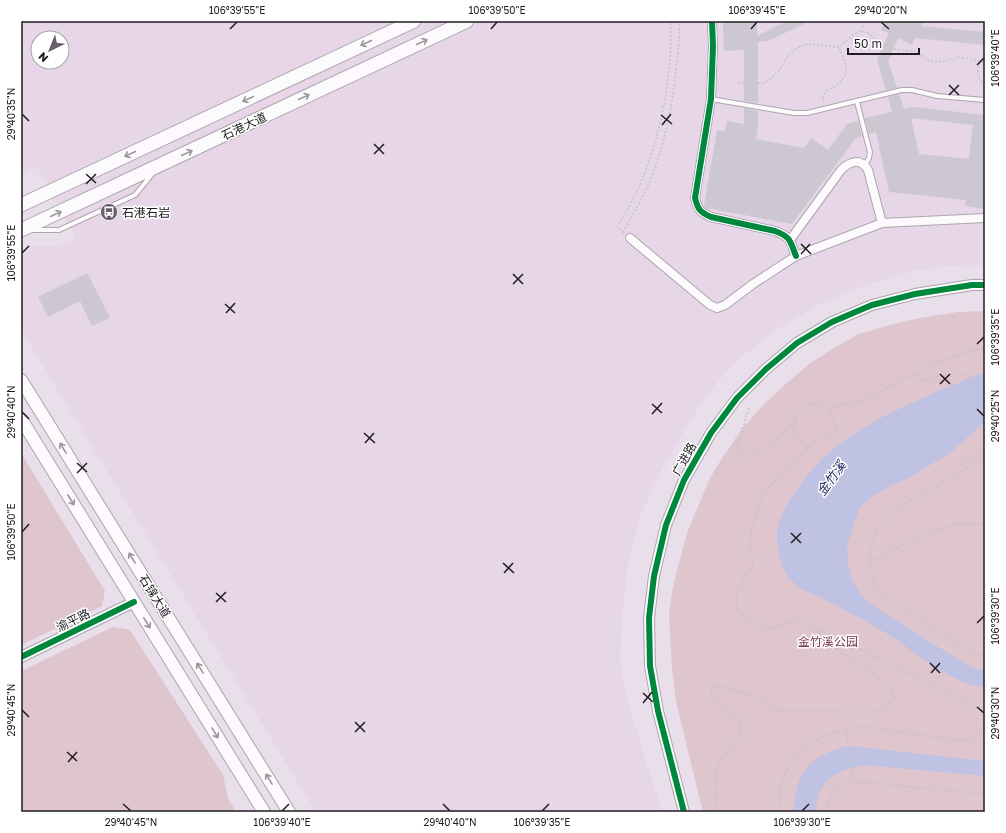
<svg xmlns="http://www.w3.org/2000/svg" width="1006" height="833" font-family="'Golos Text','Noto Sans SC',sans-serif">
  <rect width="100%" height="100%" fill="#e8dfea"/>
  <path fill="#e6d6e8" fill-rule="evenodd" d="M 21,21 L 985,21 L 985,265 L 963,265 L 918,270 L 868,284 L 826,301 L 786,323 L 744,355 L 714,386 L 689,422 L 662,469 L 641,514 L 628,565 L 622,614 L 620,662 L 628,703 L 662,812 L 316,812 L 43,366 L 21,329 L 21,253 L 36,245 L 55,246 L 76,238 L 37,167 L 21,175 ZM 38,38 L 62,38 L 62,62 L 38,62 Z"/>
  <g fill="#dfc5cd">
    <polygon points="985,311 985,812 703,812 677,706 672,671 669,614 673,586 687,533 710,478 724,455 742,429 763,405 789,381 808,365 832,349 859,334 890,325 920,318 958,312"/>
    <polygon points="21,453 105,591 102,606 21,645"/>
    <polygon points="113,627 130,630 223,775 228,798 236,812 21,812 21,671"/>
  </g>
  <g fill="#bfc2e2">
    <path d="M 985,373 L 985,423 L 978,428 L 950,453 L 910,477 L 894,484 L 870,498 L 860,508 L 856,518 L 847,546 L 848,566 L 853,582 L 861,595 L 875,607 L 962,662 L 974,668 L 985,671 L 985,688 C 976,686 967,684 959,680 C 927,666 903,641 872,625 C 856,616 841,607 824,599 C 813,593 802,591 793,582 C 782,572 778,555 777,540 C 776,521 785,506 796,491 C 804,479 813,468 823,458 C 866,418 924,398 977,375 Z"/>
    <path d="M 850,746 L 985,761 L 985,776 L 865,765 C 838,770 816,780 816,812 L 793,812 C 794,803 795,793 798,784 C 805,761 828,750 850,746 Z"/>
  </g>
  <g fill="#cdc7d1" fill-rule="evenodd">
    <polygon points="723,21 757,21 757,36 787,21 810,21 768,41 758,42 758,103 744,101 744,50 724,51"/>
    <polygon points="885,21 924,21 921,26 985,32 985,45 915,38 912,45 898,38 888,61 897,88 886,90 877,59 889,33 881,30"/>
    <path d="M 899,94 L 904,109 L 914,107 L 985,115 L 985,209 L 965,206 L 966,200 L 889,192 L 876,132 L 869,134 L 865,118 L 892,112 L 888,97 ZM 911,118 L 973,125 L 969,159 L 919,154 Z"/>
    <polygon points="744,108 758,111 758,127 756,139 804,148 811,138 828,150 847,124 858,121 862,136 855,139 792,224 706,208 704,206 717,130 725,132 727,121 744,124"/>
    <polygon points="87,273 110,318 92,326 80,301 48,317 38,297"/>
  </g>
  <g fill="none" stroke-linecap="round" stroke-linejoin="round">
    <defs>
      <g id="service">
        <polyline points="711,99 794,113 807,113 902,90 912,90 937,96 985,100"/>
        <polyline points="857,102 870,152 869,158 865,165"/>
        <polyline points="31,230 59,230 135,195 153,173"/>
      </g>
      <g id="minor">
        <path d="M 712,21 L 713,46 L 711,99 L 695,198 C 698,210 700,212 711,217 L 775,231 C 791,237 790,241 796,256"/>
        <polyline points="630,238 710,305 717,308 725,305 753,284 796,256 882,223 985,218"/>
        <path d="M 790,240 L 841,170 C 850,161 861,158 868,170 L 882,223"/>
      </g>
      <g id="tertiary">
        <polyline points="21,657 134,602"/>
        <polyline points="684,812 658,711 650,666 649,618 654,576 666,525 684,480 711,433 737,398 766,369 797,343 832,322 872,305 915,294 972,285 985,285"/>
      </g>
      <g id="secondary">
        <polyline points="21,380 289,812"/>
        <polyline points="21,419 264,812"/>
      </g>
      <g id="primary">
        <polyline points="21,205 414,21"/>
        <polyline points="21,230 467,21"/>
      </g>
    </defs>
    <use href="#service" stroke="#aca5ac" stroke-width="6"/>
    <use href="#minor" stroke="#aca5ac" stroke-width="10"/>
    <use href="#tertiary" stroke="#aca5ac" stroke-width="12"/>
    <use href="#secondary" stroke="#aca5ac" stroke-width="14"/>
    <use href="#primary" stroke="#aca5ac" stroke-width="15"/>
    <g stroke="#c6c3c7" stroke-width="1.5" stroke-dasharray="2 2" stroke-linecap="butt">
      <polyline points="861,31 865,21"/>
      <path d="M 980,62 C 976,75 977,76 985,87"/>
      <polyline points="738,83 764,83 772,78 780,69 789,54 797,48 807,44 839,47"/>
      <path d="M 824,102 L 823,98 L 826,91 C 851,80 849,69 839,47 L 853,35 L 861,31 L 868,33 L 876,40 L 897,50 L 914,51 L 930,61 L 939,62 L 959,57 L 967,58 L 985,63"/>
      <path d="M 623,232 C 632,216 642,200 649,183 C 664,147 672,109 676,70 C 678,54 680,37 679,21"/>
      <path d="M 624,233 L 618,227 C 625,213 634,199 640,184 C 662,133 672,76 671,21"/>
      <path d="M 915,374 C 918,377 921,380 926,380 C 931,380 936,377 941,375 C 958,371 973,376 985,389"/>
      <polyline points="749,408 738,444 738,451 741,456 748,457 758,453 765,449 795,421"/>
      <polyline points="830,412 834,406 863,401 933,364 966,352 985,347"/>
      <path d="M 808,447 C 804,444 799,441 796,437 C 785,418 813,389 830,413 C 833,418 834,425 836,431"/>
      <path d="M 985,457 L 891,512 C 875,529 866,546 871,569 C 873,576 875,584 879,590 C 882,594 887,597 891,601 L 972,652 L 985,657"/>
      <polyline points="961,463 985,449"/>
      <polyline points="870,562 914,539 957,524 970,523 985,525"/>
      <polyline points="846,730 853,781"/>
      <path d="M 717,812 C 717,799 714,777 718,766 C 723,750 744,742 739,723 C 735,706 711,711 711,690 L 716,685 L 752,695 L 769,706 L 776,709 L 786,711 L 872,712 C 883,709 887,706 893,697 L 891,688 L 884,681 L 829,643 L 822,637 L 817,629"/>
      <path d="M 780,812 C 780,798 780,782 787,770 C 802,742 838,726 869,727 L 962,741 C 974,739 988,731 984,717 C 983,714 980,711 979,708 L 817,628 C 808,625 799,620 790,622 C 783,624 776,629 769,628 C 760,628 751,623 744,616 C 726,596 743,582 753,564 L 750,543 L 751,529 L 761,499 L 768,488 L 776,479 L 808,447 L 822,437 L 845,427"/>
      <path d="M 829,812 C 827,804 831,793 838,788 C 842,785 848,783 853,781 L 985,794"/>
    </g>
    <use href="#service" stroke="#fcfafc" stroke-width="4"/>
    <use href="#minor" stroke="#fcfafc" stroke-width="8"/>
    <use href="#tertiary" stroke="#fcfafc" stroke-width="10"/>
    <use href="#secondary" stroke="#fcfafc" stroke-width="12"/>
    <use href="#primary" stroke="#fcfafc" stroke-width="13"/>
    <defs>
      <g id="cycleway">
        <path d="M 712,21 L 713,46 L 711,99 L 695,198 C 698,210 700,212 711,217 L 775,231 C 791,237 790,241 796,256"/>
        <polyline points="21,657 134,602"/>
        <polyline points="684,812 658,711 650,666 649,618 654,576 666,525 684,480 711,433 737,398 766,369 797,343 832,322 872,305 915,294 972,285 985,285"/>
      </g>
    </defs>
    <use href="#cycleway" stroke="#fff" stroke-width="8"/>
    <use href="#cycleway" stroke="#00873e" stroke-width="6"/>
  </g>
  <defs><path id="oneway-shaft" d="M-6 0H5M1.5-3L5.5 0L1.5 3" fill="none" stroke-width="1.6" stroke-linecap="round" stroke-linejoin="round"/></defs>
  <g stroke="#99969a">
    <use href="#oneway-shaft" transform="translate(422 42) rotate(-25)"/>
    <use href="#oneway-shaft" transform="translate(366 43) rotate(155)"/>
    <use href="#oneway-shaft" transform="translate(304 97) rotate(-25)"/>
    <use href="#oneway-shaft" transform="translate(248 99) rotate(155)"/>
    <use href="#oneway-shaft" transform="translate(187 153) rotate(-25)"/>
    <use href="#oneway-shaft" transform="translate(130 154) rotate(155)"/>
    <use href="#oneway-shaft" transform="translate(56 214) rotate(-25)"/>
    <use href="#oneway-shaft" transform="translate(63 448) rotate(-122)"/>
    <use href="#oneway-shaft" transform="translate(71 500) rotate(58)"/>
    <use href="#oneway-shaft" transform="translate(132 558) rotate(-122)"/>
    <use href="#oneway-shaft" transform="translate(147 623) rotate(58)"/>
    <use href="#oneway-shaft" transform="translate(200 668) rotate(-122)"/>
    <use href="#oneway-shaft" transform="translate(215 733) rotate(58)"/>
    <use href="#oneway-shaft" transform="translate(269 779) rotate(-122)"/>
  </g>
  <path fill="none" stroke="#211b22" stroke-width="1.5" d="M 881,22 L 889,29M 230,29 L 237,22M 491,29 L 497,22M 751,29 L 757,22M 977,65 L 984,58M 949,85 L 959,95M 949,95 L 959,85M 22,114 L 29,121M 661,115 L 672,124M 662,125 L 671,114M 374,144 L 384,154M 374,154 L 384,144M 86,174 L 96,183M 86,184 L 96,174M 801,244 L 811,254M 22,253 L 29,246M 801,254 L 810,244M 513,274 L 523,284M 513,284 L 523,274M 225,304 L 235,313M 226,313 L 235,303M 977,344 L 984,337M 940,374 L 950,384M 940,384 L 950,374M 652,404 L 662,413M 977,409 L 984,416M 22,412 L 29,419M 652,414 L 662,403M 364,433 L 375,443M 365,443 L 374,433M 77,463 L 87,472M 77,473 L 87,463M 22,532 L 29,524M 791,533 L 801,543M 791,543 L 801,533M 503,563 L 514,573M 504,573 L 513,563M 216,593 L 226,602M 216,602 L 226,592M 977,623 L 984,616M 930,663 L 940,673M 931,673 L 940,663M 643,693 L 653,702M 643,703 L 652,692M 977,707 L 984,713M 22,710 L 29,717M 355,722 L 365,732M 355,732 L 365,722M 67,752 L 77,761M 68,762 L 77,752M 123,804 L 131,811M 443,804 L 450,811M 282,811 L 289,804M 542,811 L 549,804M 802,811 L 809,804"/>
  <defs>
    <symbol id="bus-disc" viewBox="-11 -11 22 22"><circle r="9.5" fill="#676068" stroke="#fff"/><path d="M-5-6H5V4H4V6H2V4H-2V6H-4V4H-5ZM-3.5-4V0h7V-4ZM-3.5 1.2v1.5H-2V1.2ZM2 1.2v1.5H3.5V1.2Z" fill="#fff"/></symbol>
  </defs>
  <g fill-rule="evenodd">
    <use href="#bus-disc" x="99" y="202" width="20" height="20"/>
  </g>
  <g text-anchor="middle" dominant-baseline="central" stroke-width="3" stroke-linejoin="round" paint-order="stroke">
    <g font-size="12" fill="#211b22" stroke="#fff">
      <text transform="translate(244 126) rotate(-25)">石港大道</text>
      <text transform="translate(684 459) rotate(-61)">广进路</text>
      <text transform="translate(155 596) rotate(58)">石锦大道</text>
      <text transform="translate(73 620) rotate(-26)">渝平路</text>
    </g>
    <g font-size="12" fill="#211b22" stroke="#fff" text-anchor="start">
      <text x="122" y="212">石港石岩</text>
    </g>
    <g font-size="12" fill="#773846" stroke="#fff">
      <text x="828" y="641">金竹溪公园</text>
    </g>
    <g font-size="13" font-style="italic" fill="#272c5f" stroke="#fff">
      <text transform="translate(831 478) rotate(-54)">金竹溪</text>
    </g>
  </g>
  <rect width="1006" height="833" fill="none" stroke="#ffffff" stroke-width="44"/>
  <g transform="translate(50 50) rotate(223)"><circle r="19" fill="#ffffff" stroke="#a6a4a7"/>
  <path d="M0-3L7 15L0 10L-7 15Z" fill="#676068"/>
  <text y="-6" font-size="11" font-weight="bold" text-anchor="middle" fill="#211b22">N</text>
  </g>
  <path d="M848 48v6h71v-6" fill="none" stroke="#211b22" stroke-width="2"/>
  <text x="854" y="48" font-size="12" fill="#211b22" stroke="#ffffff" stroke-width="3" paint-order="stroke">50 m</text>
  <rect x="22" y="22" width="962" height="789" fill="none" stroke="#211b22" stroke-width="1.5"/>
  <g font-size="10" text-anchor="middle" fill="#211b22">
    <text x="237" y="14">106°39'55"E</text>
    <text x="497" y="14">106°39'50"E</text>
    <text x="757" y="14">106°39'45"E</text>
    <text x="881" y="14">29°40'20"N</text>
    <text transform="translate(995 58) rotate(-90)" y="4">106°39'40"E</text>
    <text transform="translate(11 114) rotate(-90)" y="4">29°40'35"N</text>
    <text transform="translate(11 253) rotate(-90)" y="4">106°39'55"E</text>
    <text transform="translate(995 337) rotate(-90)" y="4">106°39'35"E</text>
    <text transform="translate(11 412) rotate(-90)" y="4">29°40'40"N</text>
    <text transform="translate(995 416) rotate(-90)" y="4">29°40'25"N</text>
    <text transform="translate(11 532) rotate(-90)" y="4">106°39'50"E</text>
    <text transform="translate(995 616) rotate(-90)" y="4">106°39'30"E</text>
    <text transform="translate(11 710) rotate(-90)" y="4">29°40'45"N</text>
    <text transform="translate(995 713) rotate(-90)" y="4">29°40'30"N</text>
    <text x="131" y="826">29°40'45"N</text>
    <text x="282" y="826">106°39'40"E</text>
    <text x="450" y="826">29°40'40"N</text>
    <text x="542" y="826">106°39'35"E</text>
    <text x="802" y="826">106°39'30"E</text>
  </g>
</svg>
